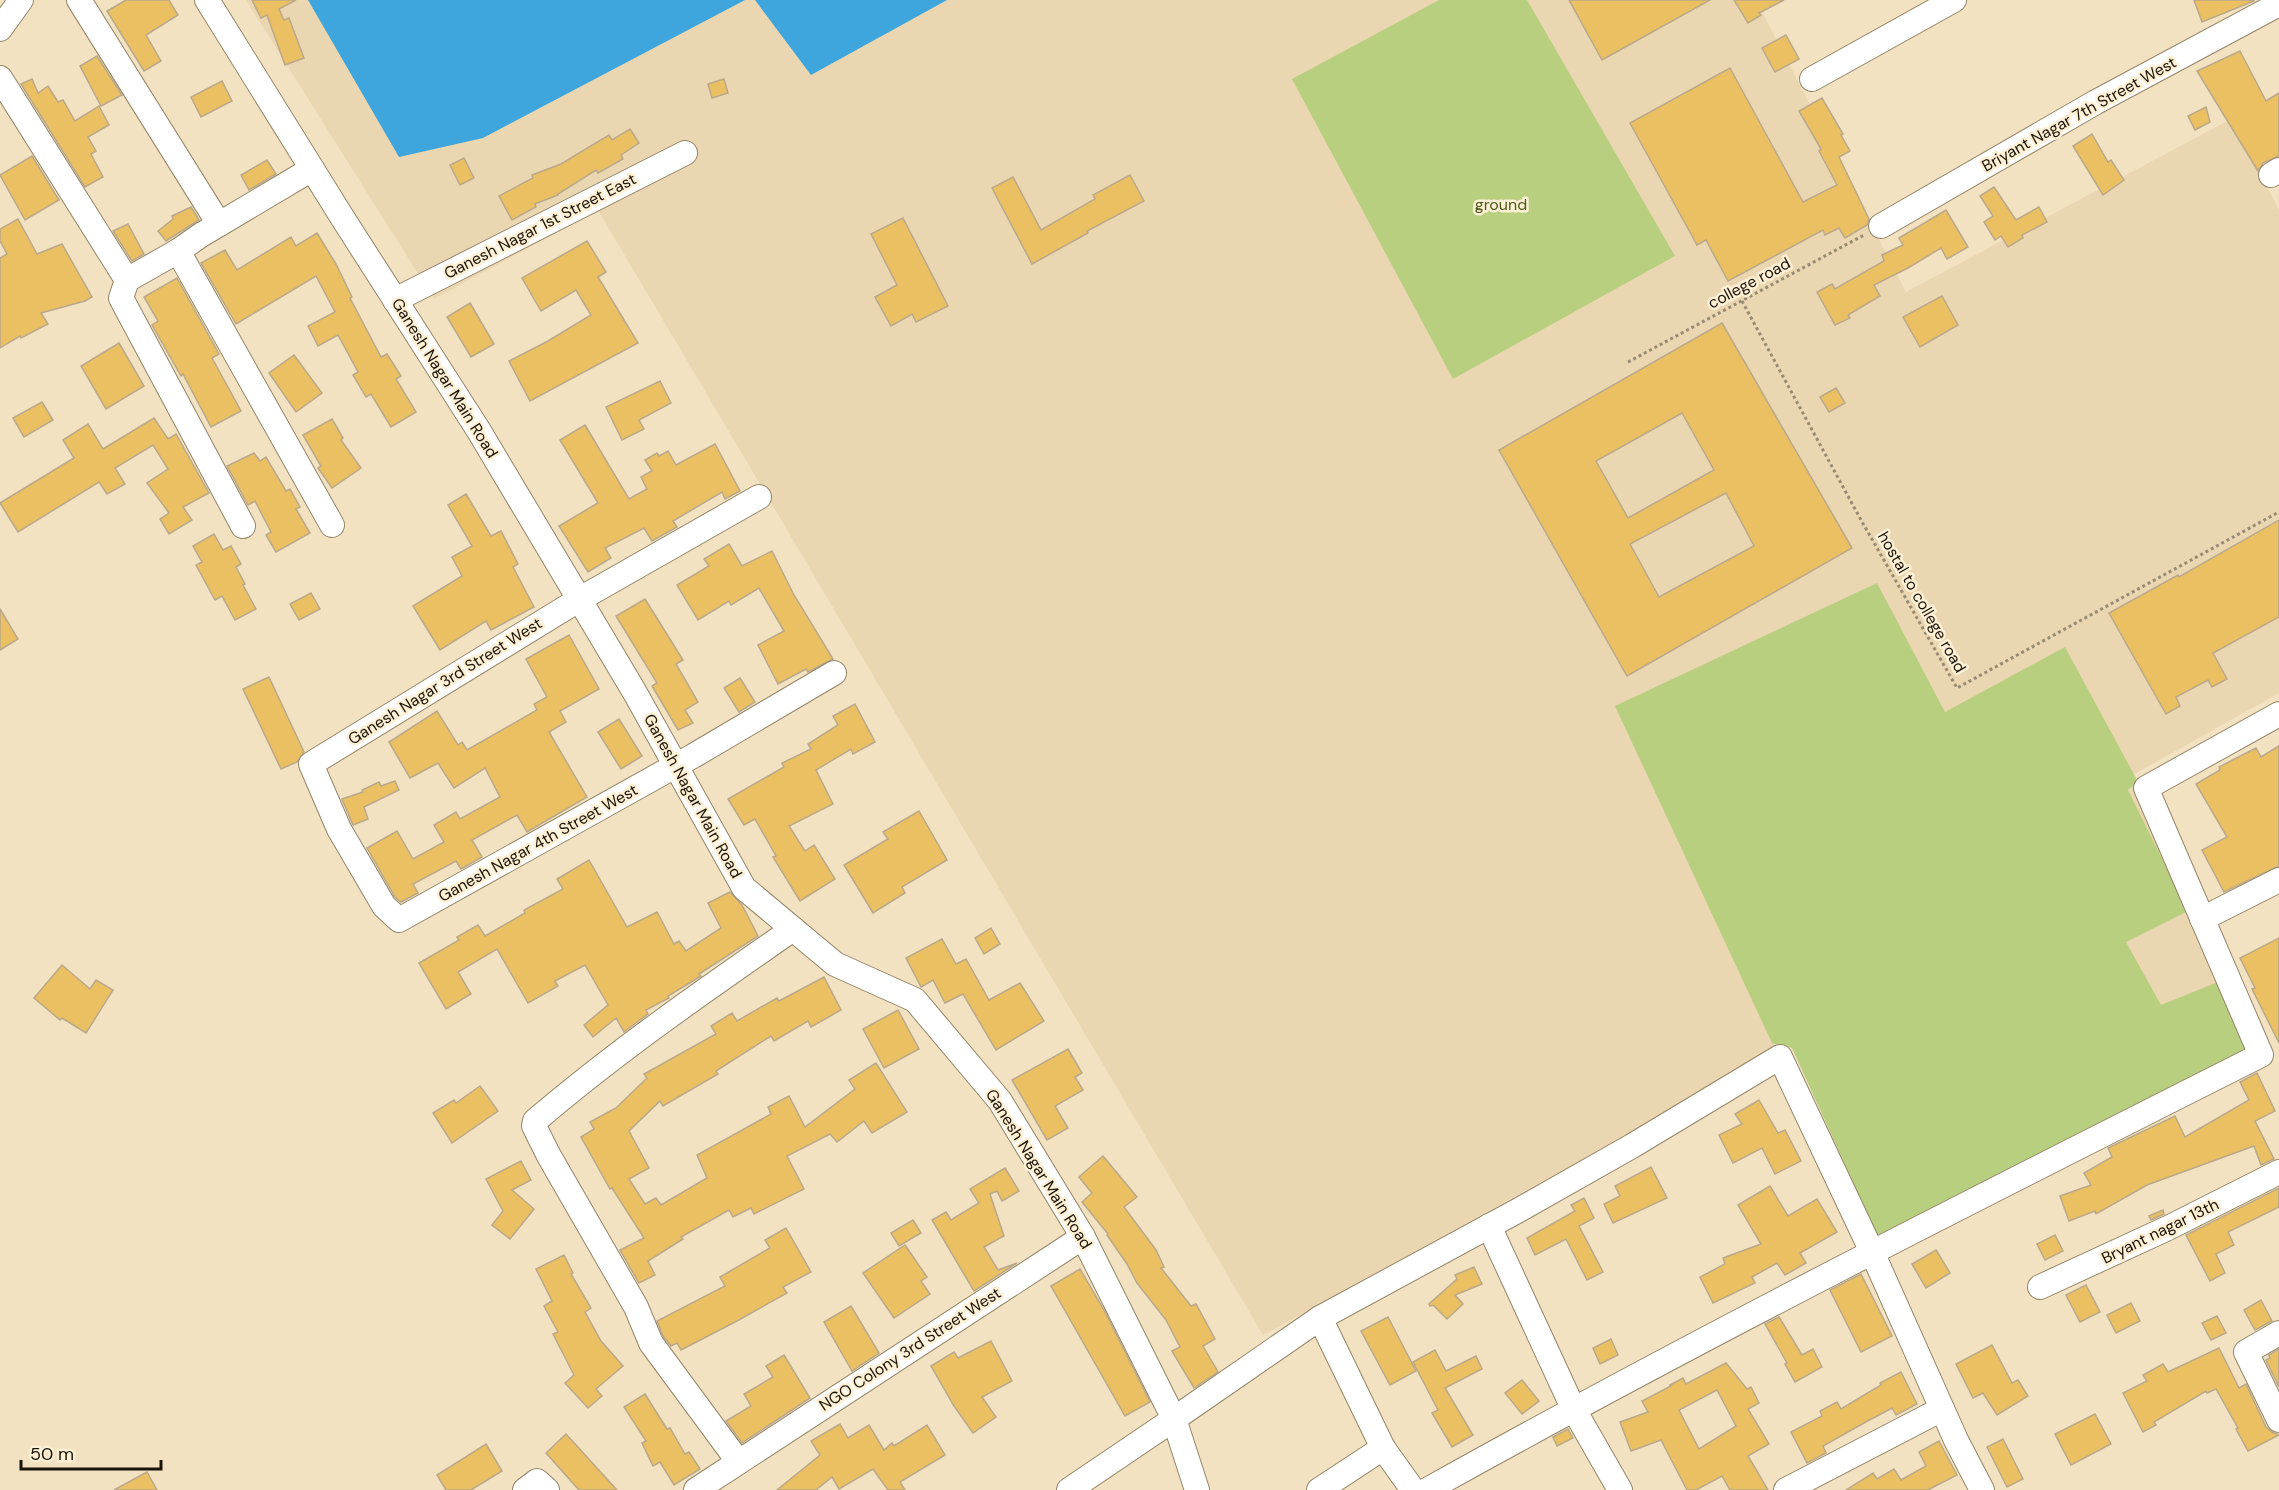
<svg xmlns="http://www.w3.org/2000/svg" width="2279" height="1490" font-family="'DM Sans',sans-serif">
  <rect width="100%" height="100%" fill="#f2e2c1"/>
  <polygon fill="#ead6b0" points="246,0 1756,0 1906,292 2231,119 2279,210 2279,693 2131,776 2254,1049 1901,1227 1794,1043 1263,1335 598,210 434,299"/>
  <g fill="#b8cf80">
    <polygon points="1439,0 1527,0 1675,256 1453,379 1292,79"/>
    <polygon points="1877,583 1945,712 2065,647 2138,782 2128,790 2188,911 2126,942 2161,1005 2218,982 2245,1049 1878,1237 1792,1048 1772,1043 1615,706"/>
  </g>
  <g fill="#3ea6dc">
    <polygon points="308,0 745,0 483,138 399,157"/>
    <polygon points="755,0 947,0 811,75"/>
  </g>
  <g fill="#ebc062" stroke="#b9a98a" stroke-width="1.5" fill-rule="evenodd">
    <polygon points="126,0 169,0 178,15 146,35 161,61 144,71 107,11"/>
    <polygon points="252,0 296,0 279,9 284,20 289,18 304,58 285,65 267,15 261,18"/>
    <polygon points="1569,0 1710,0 1602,60"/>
    <polygon points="1734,0 1784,0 1759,13 1761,15 1748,23"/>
    <polygon points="2194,0 2254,0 2254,1 2202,22"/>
    <polygon points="1786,35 1799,59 1775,72 1762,48"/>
    <polygon points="2240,51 2266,101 2279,93 2279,156 2263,163 2258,171 2197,71"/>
    <polygon points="97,56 122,95 101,106 80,66"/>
    <polygon points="1730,68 1803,202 1837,185 1819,151 1821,149 1799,111 1822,98 1843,134 1841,135 1850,151 1839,157 1869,219 1867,225 1845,238 1839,228 1825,235 1823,230 1728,281 1706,240 1697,245 1630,123"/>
    <polygon points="32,79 38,93 48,86 58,102 63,100 75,121 99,106 109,125 88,137 96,151 91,154 103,177 85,187 21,84"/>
    <polygon points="724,79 728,93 712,98 708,84"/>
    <polygon points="222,81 232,101 201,117 191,97"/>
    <polygon points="2206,107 2210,122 2195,130 2188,116"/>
    <polygon points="630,129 639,143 621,155 623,159 598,173 596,170 558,194 558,195 535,204 536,207 512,220 499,196 533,178 532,175 561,164 609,135 612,140"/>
    <polygon points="2092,134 2108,162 2111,160 2124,180 2103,195 2073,146"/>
    <polygon points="32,156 59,200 25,220 0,175"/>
    <polygon points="464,158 474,178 460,185 450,165"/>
    <polygon points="267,160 276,174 249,190 241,175"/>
    <polygon points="1130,175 1144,201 1087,231 1088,233 1032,264 992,188 1013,177 1041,230 1095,199 1093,195"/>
    <polygon points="1994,187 2016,220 2039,207 2047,222 2022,235 2023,238 2008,247 2001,236 1995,240 1984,222 1993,216 1980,196"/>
    <polygon points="191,207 199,220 166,241 158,231 173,219 172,216"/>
    <polygon points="1946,210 1968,247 1947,259 1941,248 1908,268 1874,285 1880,296 1848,315 1850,318 1835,325 1817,292 1832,284 1835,289 1884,261 1882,255 1903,245 1899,238"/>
    <polygon points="903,218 948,306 916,322 912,314 891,326 875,297 897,285 871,234"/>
    <polygon points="18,219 37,254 62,244 92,297 85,301 41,313 48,324 21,338 20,336 0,348 0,258 7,254 0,241 0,229"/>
    <polygon points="128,224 144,254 132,261 113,231"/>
    <polygon points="317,233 336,264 352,297 350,298 381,357 387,354 401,376 396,379 416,412 391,427 371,394 366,397 353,375 358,372 338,335 318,346 308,326 335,312 316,276 236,324 201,263 225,250 237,270 291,237 296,246"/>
    <polygon points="587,241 606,272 598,277 638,343 530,401 509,361 548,341 591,315 576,290 541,311 522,278"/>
    <polygon points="177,278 219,354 212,358 241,411 211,427 183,374 181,376 152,325 158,321 144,297"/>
    <polygon points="1942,296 1958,325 1920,347 1903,317"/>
    <polygon points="470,303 494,344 471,357 447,317"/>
    <path d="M 1722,323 L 1852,548 L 1627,676 L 1499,450 ZM 1682,413 L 1714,470 L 1628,518 L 1596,461 ZM 1726,493 L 1754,546 L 1659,597 L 1630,544 Z"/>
    <polygon points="119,343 144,386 106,409 81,366"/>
    <polygon points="294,355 322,393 296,412 269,373"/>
    <polygon points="660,381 671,403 639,420 644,429 622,440 606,407"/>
    <polygon points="1836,388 1845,403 1829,412 1820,397"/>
    <polygon points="42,402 53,420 24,437 13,418"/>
    <polygon points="154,418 168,439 176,434 209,493 183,507 192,520 169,534 160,519 169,513 147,483 168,469 153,445 115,468 125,484 107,494 99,482 18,532 0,503 74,458 63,440 88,424 103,449"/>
    <polygon points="332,419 343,438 341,440 361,468 332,488 318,468 321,466 303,435"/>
    <polygon points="585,425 629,499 647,489 641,477 652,471 645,460 657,453 659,456 668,451 676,465 715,444 740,491 725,499 722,492 673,521 677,527 652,541 644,528 605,548 611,558 588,572 559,526 598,503 560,440"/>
    <polygon points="254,453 260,461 266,457 286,491 290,489 300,507 296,509 310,533 276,552 266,535 271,532 255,501 248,505 227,466"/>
    <polygon points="466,494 491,536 501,531 518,564 513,567 534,607 491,630 486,621 440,650 413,606 462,576 452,557 472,546 448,505"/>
    <polygon points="2279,520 2279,617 2213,653 2227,679 2212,687 2208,680 2176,697 2180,706 2166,714 2109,613 2178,575 2179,577"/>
    <polygon points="214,534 223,550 231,546 241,564 236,567 245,584 243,585 256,609 235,620 222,596 215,600 196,565 202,562 193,546"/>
    <polygon points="729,544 742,566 772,551 794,595 833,659 808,672 806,669 778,684 758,645 784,631 759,588 731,605 729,601 698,620 677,585 709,566 704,559"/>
    <polygon points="311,593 320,609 299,620 290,604"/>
    <polygon points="645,599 683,660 676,664 698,702 685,710 693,723 678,730 652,686 657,683 616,616"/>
    <polygon points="0,609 18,639 0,650"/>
    <polygon points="569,635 599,689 560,711 566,722 549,732 587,797 527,832 517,815 472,840 482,857 461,869 456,861 413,884 418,893 401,902 395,897 367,848 397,831 413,859 444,842 434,825 456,812 460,819 500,797 485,768 454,788 438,763 410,778 389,742 437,711 458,745 462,742 467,750 537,710 534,704 547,697 526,659"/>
    <polygon points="269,677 304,752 297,762 281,769 243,689"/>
    <polygon points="740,678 755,702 739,712 724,688"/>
    <polygon points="855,704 875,742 853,754 851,749 816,770 833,804 789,826 805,851 814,845 835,879 800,901 773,857 776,856 755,819 744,825 728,799 784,767 782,763 811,749 808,744 838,725 833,716"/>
    <polygon points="619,719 642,756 621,769 598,732"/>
    <polygon points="2279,746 2279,866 2224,892 2202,850 2227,837 2196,784 2220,770 2219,767 2256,748 2261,757"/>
    <polygon points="395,781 399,790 364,807 368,819 353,825 342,799 363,792 362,790 379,782 381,786"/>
    <polygon points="919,811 947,860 902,887 905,893 873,913 844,865 888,839 883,832"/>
    <polygon points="589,860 627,927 657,912 674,944 679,941 686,951 721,928 708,903 730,892 742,905 758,936 699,974 701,976 668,996 669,998 646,1010 648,1014 624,1032 616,1018 593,1037 584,1025 608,1005 585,965 555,981 558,986 528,1003 497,949 458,972 471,994 446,1009 419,963 459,940 457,937 478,925 485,936 525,913 524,910 563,889 557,879"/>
    <polygon points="991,928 1000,944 984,954 975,938"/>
    <polygon points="2279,938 2279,1043 2252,989 2255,988 2240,958"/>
    <polygon points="942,939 956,964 966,959 989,1000 1020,983 1044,1021 996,1050 963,994 945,1003 933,980 921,987 906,958"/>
    <polygon points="62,965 90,989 96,980 113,990 86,1033 62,1018 60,1020 34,998"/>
    <polygon points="824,977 841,1010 811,1027 808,1021 774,1041 771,1036 716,1071 718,1074 663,1106 660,1101 629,1131 649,1168 629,1179 645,1204 656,1198 661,1205 707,1178 697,1155 771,1114 768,1107 789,1096 805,1127 855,1089 849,1080 876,1063 907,1112 872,1133 864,1121 837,1142 830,1134 787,1156 804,1189 754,1214 751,1208 733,1217 729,1210 681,1237 683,1239 648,1261 655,1275 639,1283 620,1250 644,1238 612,1188 610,1189 581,1137 594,1129 590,1122 616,1108 647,1078 644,1074 716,1034 711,1026 732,1013 737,1021 777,998 779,1001"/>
    <polygon points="898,1010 919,1049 884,1068 863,1029"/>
    <polygon points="1068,1049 1082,1073 1075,1077 1083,1090 1055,1106 1068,1128 1047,1140 1012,1080"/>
    <polygon points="2257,1073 2275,1111 2255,1121 2274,1159 2261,1165 2254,1146 2147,1185 2096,1214 2095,1211 2069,1221 2060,1196 2091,1185 2084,1173 2112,1157 2108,1148 2175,1116 2185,1137 2249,1100 2240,1082"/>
    <polygon points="480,1086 498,1111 452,1143 433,1113 454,1100 456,1103"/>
    <polygon points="1759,1100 1778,1133 1785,1130 1801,1161 1775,1174 1762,1148 1733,1163 1719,1135 1742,1124 1735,1114"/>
    <polygon points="1103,1156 1137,1197 1124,1207 1156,1250 1164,1267 1161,1268 1191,1306 1196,1304 1215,1339 1203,1346 1218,1372 1194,1388 1172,1351 1180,1347 1166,1320 1137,1283 1127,1264 1107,1235 1108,1234 1082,1202 1092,1193 1079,1177"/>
    <polygon points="521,1161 531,1180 512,1190 534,1209 510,1239 492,1225 503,1211 486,1179"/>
    <polygon points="1651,1167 1667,1198 1613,1223 1604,1204 1620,1196 1615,1186"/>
    <polygon points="1005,1168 1019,1191 1002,1201 997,1191 990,1194 1004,1236 984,1247 998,1270 1017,1263 974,1291 932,1220 946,1212 951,1220 979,1203 970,1189"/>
    <polygon points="1770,1186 1788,1216 1817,1199 1837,1232 1800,1253 1806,1263 1785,1275 1777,1263 1752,1277 1755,1283 1713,1303 1700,1277 1725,1264 1723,1258 1761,1244 1738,1205"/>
    <polygon points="2279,1188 2279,1207 2228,1232 2234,1245 2216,1254 2225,1273 2210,1281 2186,1235"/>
    <polygon points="1584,1198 1594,1218 1579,1226 1603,1272 1587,1280 1566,1239 1535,1255 1527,1238 1575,1211 1571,1205"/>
    <polygon points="2163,1210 2164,1214 2151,1220 2149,1216"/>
    <polygon points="913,1220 921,1233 899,1246 891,1233"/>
    <polygon points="786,1228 811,1272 783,1287 787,1293 737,1321 681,1350 677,1343 671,1346 663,1336 657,1321 725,1286 720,1277 770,1248 765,1240"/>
    <polygon points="2055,1235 2063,1251 2045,1260 2037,1244"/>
    <polygon points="905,1245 927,1277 921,1281 930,1294 894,1318 863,1273"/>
    <polygon points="1936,1250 1950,1273 1926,1288 1912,1264"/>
    <polygon points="564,1255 573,1273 571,1274 591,1308 585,1312 601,1341 623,1366 596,1389 602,1396 588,1408 565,1383 574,1375 553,1334 558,1332 544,1306 552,1301 536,1269"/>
    <polygon points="1474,1267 1482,1284 1455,1295 1463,1304 1447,1319 1433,1305 1430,1306 1429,1304 1457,1279 1455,1275"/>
    <polygon points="1080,1269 1104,1310 1150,1402 1125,1416 1051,1286"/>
    <polygon points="1861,1274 1892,1336 1861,1352 1830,1290"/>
    <polygon points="2086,1285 2100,1312 2080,1322 2066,1295"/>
    <polygon points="2261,1300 2272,1321 2255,1330 2244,1310"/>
    <polygon points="2131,1303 2140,1321 2116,1333 2107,1315"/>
    <polygon points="851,1306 879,1353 852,1371 824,1322"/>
    <polygon points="2217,1316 2226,1333 2211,1340 2202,1323"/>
    <polygon points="1388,1317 1416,1371 1390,1385 1361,1331"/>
    <polygon points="1779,1317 1802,1355 1813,1349 1822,1367 1795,1382 1785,1364 1787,1363 1765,1324"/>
    <polygon points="1611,1339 1618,1355 1600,1364 1593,1348"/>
    <polygon points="991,1341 1012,1381 982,1397 996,1417 973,1433 954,1406 931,1366 954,1352 958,1358"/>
    <polygon points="1992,1345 2012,1383 2018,1380 2028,1396 1997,1415 1983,1393 1973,1398 1956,1364"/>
    <polygon points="2219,1348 2239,1388 2246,1384 2266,1427 2272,1432 2279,1435 2248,1451 2236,1429 2238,1428 2216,1389 2207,1393 2206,1391 2154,1422 2156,1425 2143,1432 2123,1393 2147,1381 2143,1375 2163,1364 2168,1372"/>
    <polygon points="2279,1349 2279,1387 2266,1360 2270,1358 2269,1355"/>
    <polygon points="1435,1350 1446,1371 1476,1356 1482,1369 1445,1388 1473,1435 1452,1447 1432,1413 1438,1410 1413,1362"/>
    <polygon points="784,1355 810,1398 742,1443 726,1421 751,1406 744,1394 773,1377 766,1366"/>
    <path d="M 1726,1363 L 1747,1389 L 1751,1387 L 1759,1403 L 1748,1409 L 1769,1444 L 1748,1456 L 1768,1490 L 1730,1490 L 1722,1476 L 1696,1490 L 1687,1490 L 1661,1440 L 1631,1451 L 1620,1422 L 1648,1412 L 1642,1401 L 1671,1386 L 1670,1385 L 1683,1378 L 1686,1384 ZM 1717,1390 L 1736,1426 L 1699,1449 L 1679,1410 Z"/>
    <polygon points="1901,1372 1917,1404 1896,1415 1892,1408 1864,1423 1823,1446 1826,1453 1807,1463 1791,1432 1822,1416 1820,1411 1837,1402 1841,1409 1881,1385 1880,1383"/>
    <polygon points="1522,1380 1539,1401 1522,1414 1505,1393"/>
    <polygon points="645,1394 667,1429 670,1428 685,1454 689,1452 700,1469 674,1485 660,1462 653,1466 642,1443 646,1441 624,1407"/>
    <polygon points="2095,1414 2111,1444 2071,1465 2055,1434"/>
    <polygon points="840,1424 848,1438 869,1425 884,1450 892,1443 894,1446 927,1425 945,1455 900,1482 905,1490 888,1490 873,1469 839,1489 832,1477 816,1490 777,1490 820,1455 811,1441"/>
    <polygon points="1568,1429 1573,1438 1557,1446 1553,1437"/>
    <polygon points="566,1434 617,1490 579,1490 546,1453"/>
    <polygon points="2003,1439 2023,1479 2007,1487 1987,1447"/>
    <polygon points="1939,1441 1957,1475 1928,1490 1846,1490 1873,1473 1877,1479 1894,1469 1901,1480 1926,1466 1919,1452"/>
    <polygon points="486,1444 502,1471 471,1490 446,1490 437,1475"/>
    <polygon points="147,1472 157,1490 114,1490"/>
  </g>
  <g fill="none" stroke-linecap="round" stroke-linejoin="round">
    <defs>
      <g id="minor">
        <polyline points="79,0 219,224"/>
        <polyline points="207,0 342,217 479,431 634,691 744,888 835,964 915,1000 1000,1101 1083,1237 1174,1419 1069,1490"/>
        <polyline points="0,29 21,0"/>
        <polyline points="0,78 127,280"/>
        <polyline points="1812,79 1954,0"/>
        <polyline points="2271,175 2279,170"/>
        <polyline points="1881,226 2096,102 2279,4"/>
        <polyline points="178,251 332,525"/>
        <polyline points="395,300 685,153"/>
        <polyline points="759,497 580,599 311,764 339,829 384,906 399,920 693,756 834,673"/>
        <polyline points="243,526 121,298 127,280 178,251 201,235 312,169"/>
        <polyline points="2202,919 2279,880"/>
        <polyline points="1489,1226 1573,1408 1620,1490"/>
        <polyline points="2040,1287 2168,1228 2279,1172"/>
        <polyline points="1320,1318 1383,1448"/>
        <polyline points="2279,1333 2246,1352 2279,1420"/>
        <path d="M 738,1461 L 651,1343 L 636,1307 L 549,1156 L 534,1126 L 535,1121 C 617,1051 705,990 793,929"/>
        <polyline points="525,1490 537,1481 547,1490"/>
        <polyline points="696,1490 1083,1237"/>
        <polyline points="1197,1490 1174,1419 1320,1318 1519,1210 1632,1146 1780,1057 1872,1252 1956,1440 1982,1490"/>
        <polyline points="1319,1490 1383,1448 1413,1490"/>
        <path d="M 1427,1490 C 1701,1337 1981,1196 2261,1055 L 2146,788 L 2279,714"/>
        <polyline points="1786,1490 1942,1409"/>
      </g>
    </defs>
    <use href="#minor" stroke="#948567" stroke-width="26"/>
    <g stroke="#978b73" stroke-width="3" stroke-dasharray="3 3" stroke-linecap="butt">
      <polyline points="1742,301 1861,520 1957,688 2279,512"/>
      <polyline points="1628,362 1864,235"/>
    </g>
    <use href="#minor" stroke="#fff" stroke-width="24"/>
  </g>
  <g text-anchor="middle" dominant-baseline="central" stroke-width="5" stroke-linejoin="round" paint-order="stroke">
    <g font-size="16" fill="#1a1408" stroke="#fdf0d5">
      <text transform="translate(2079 114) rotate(-29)">Briyant Nagar 7th Street West</text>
      <text transform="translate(540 226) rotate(-27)">Ganesh Nagar 1st Street East</text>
      <text transform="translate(1749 283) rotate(-28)">college road</text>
      <text transform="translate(445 378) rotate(58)">Ganesh Nagar Main Road</text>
      <text transform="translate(1922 602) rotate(60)">hostal to college road</text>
      <text transform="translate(445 681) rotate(-32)">Ganesh Nagar 3rd Street West</text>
      <text transform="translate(693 796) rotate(61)">Ganesh Nagar Main Road</text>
      <text transform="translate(538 843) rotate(-29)">Ganesh Nagar 4th Street West</text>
      <text transform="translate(1039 1169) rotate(58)">Ganesh Nagar Main Road</text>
      <text transform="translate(2160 1231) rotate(-26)">Bryant nagar 13th</text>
      <text transform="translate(910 1349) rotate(-33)">NGO Colony 3rd Street West</text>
    </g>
    <g font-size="16" fill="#4b5b1a" stroke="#fdf0d5">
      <text x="1501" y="204">ground</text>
    </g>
  </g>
  <path d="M21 1460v9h140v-9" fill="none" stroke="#1a1408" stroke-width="3"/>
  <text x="30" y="1460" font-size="18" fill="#1a1408" stroke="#fdf0d5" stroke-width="4.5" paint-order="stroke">50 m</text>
</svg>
